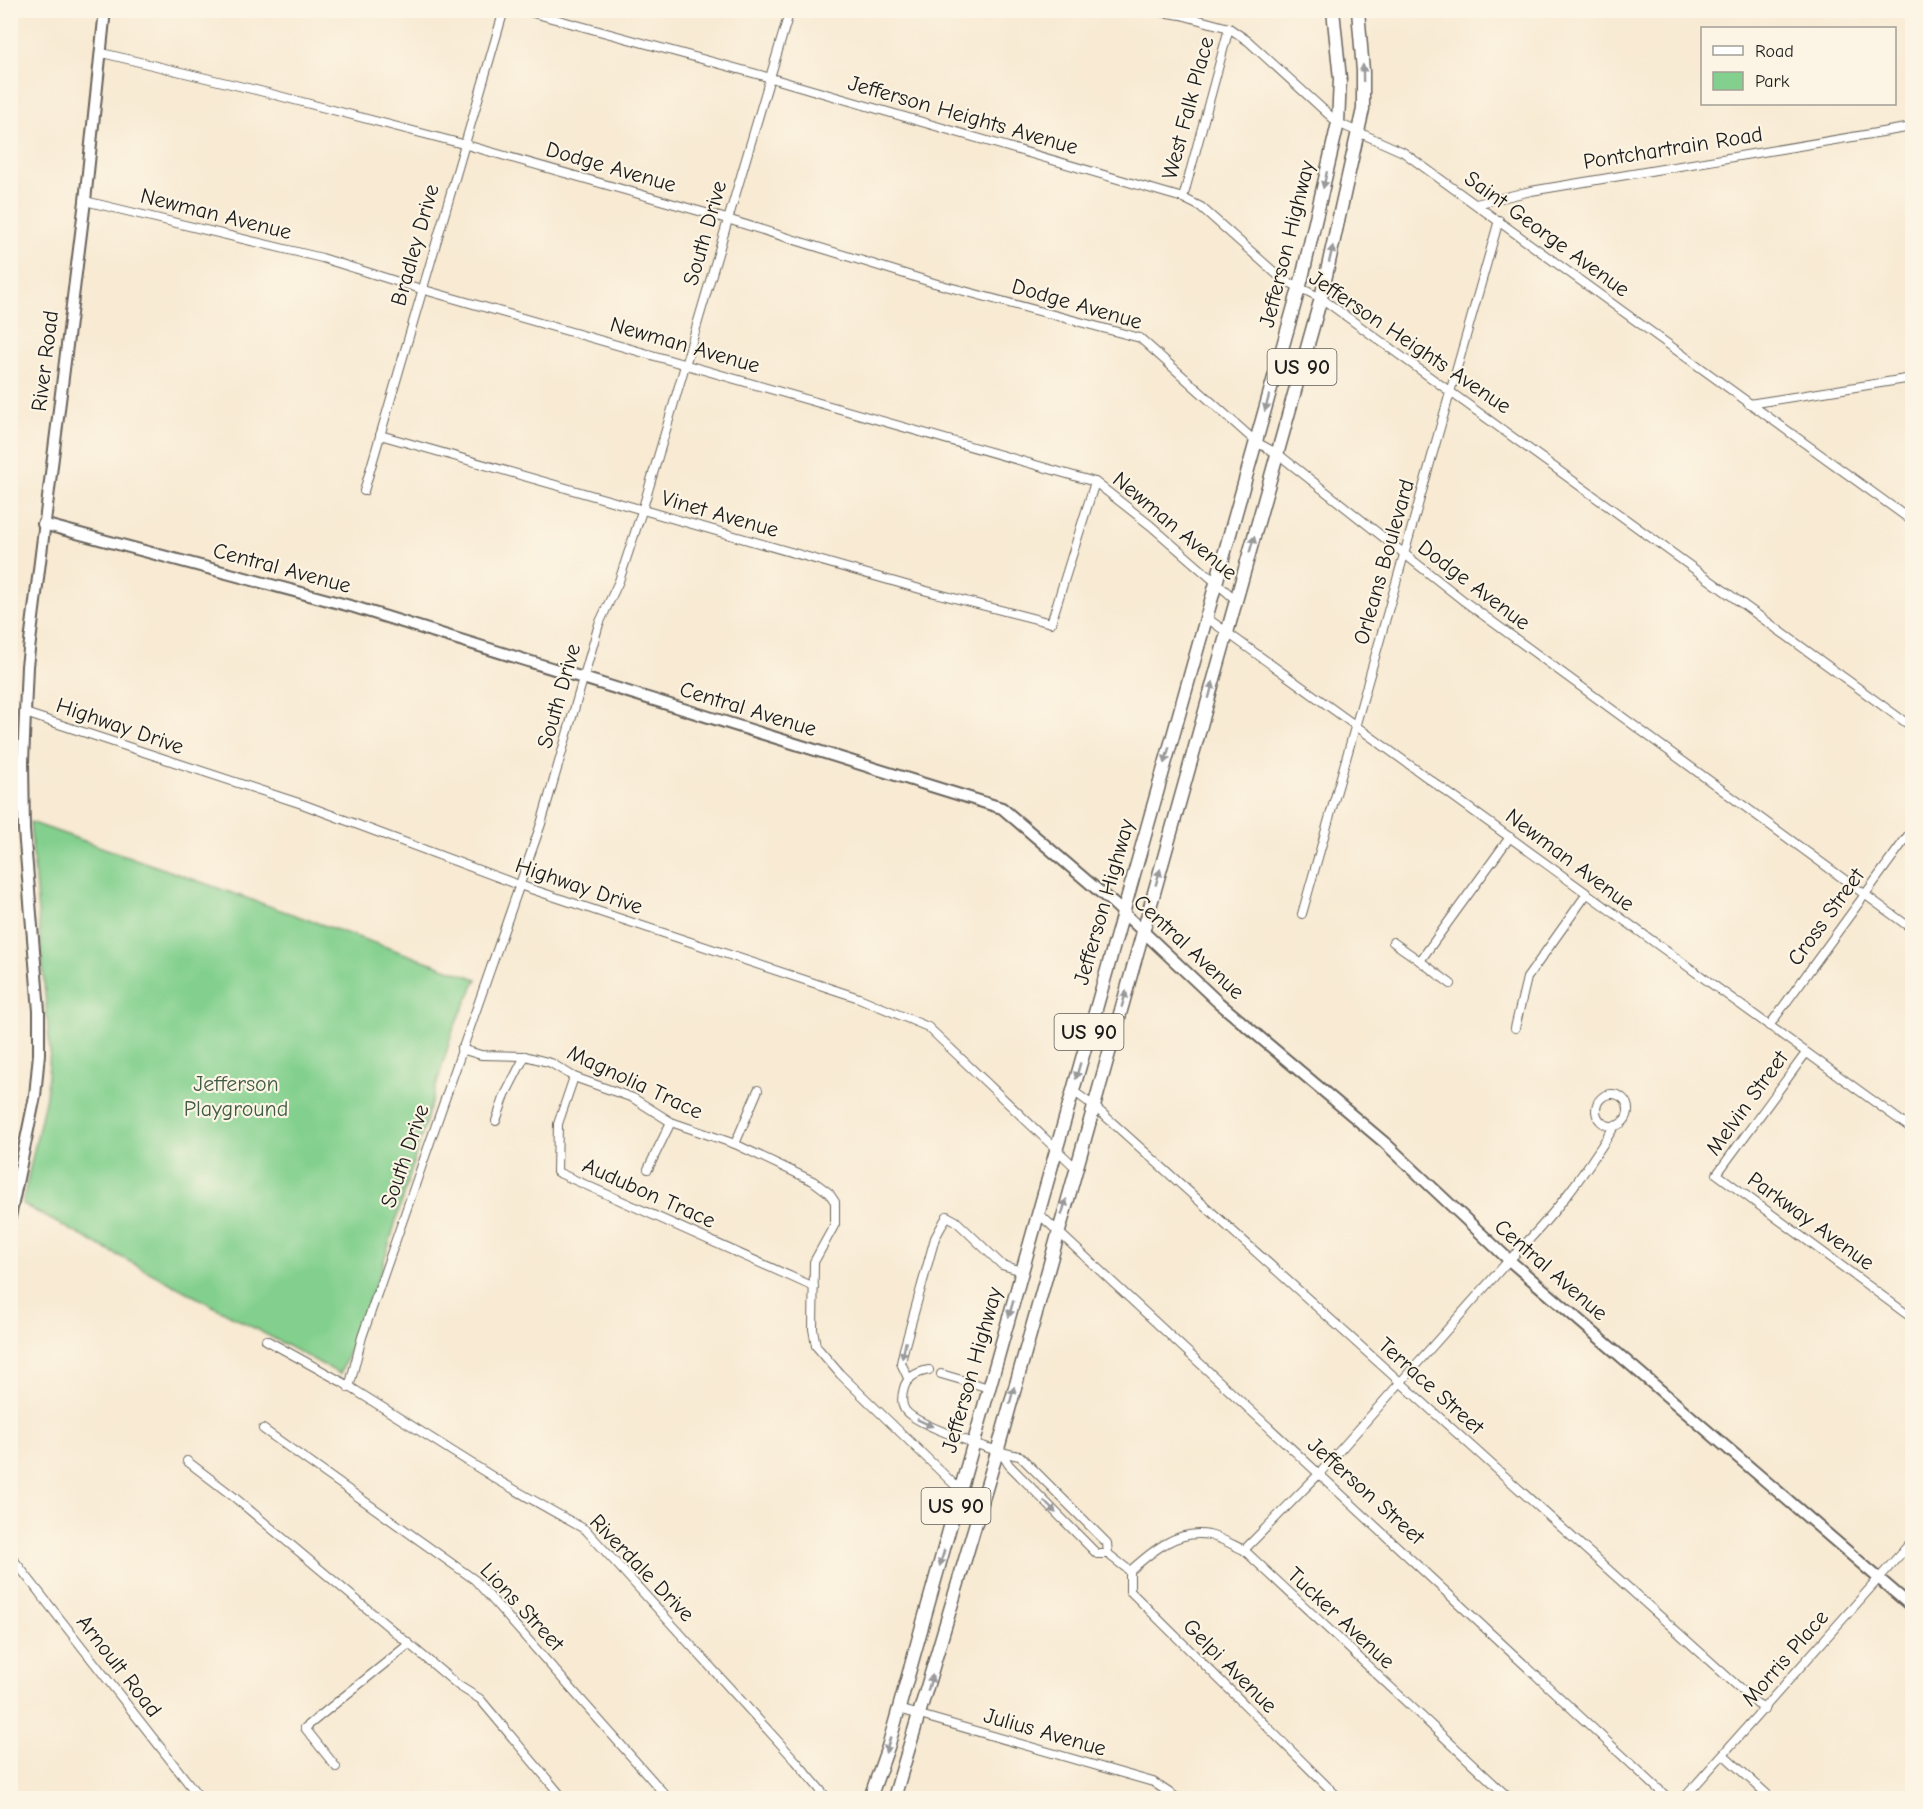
<svg xmlns="http://www.w3.org/2000/svg" width="1923" height="1809" font-family="'Comic Neue',sans-serif">
  <rect width="100%" height="100%" fill="#fcf5e5"/>
  <filter id="ink" filterUnits="userSpaceOnUse"><feTurbulence type="fractalNoise" baseFrequency=".0167" numOctaves="2"/><feDisplacementMap in="SourceGraphic" scale="12" xChannelSelector="R" yChannelSelector="G"/><feConvolveMatrix kernelMatrix="1 2 1 2 8 2 1 2 1" color-interpolation-filters="sRGB"/></filter>
  <filter id="wash" filterUnits="userSpaceOnUse"><feTurbulence type="fractalNoise" baseFrequency=".008" numOctaves="4" result="noise"/><feDisplacementMap in="SourceGraphic" scale="24" xChannelSelector="R" yChannelSelector="G"/><feGaussianBlur stdDeviation="1.35" result="paint"/><feColorMatrix in="noise" values="0 0 0 0 0 0 0 0 0 0 0 0 0 0 0 0 0 1.4 0 .05"/><feComposite in="paint" operator="in"/></filter>
  <g filter="url(#wash)">
    <rect width="100%" height="100%" fill="#f8ead3"/>
    <polygon fill="#83d08e" stroke="#507655" stroke-width="1.5" points="30,822 477,979 453,1030 381,1271 340,1374 22,1204 46,1096 50,1051"/>
  </g>
  <g filter="url(#ink)">
    <g fill="none" stroke-linecap="round" stroke-linejoin="round">
      <defs>
        <g id="minor">
          <polyline points="522,10 771,78 1183,198 1201,207 1282,279 1321,298 1912,727"/>
          <polyline points="1147,10 1181,15 1229,28 1248,41 1338,123 1403,152 1912,521"/>
          <polyline points="102,53 260,91 463,144 727,219 934,283 1140,338 1256,442 1278,454 1464,601 1912,929"/>
          <polyline points="1183,198 1229,28"/>
          <polyline points="85,201 322,258 421,289 1095,482 1150,525 1236,600"/>
          <polyline points="1476,204 1531,191 1912,127"/>
          <polyline points="1749,404 1912,378"/>
          <polyline points="380,435 927,591 1051,623 1095,482"/>
          <polyline points="364,491 504,10"/>
          <polyline points="1207,618 1912,1129"/>
          <polyline points="25,713 302,804 519,885 859,998 928,1027 1076,1168"/>
          <polyline points="1302,914 1499,220"/>
          <polyline points="1393,942 1420,961"/>
          <polyline points="1451,984 1420,961 1510,837"/>
          <polyline points="1769,1026 1912,830"/>
          <polyline points="1515,1028 1527,978 1586,895"/>
          <polyline points="461,1049 481,1055 525,1056 551,1063 574,1077 633,1098 671,1122 735,1144 758,1090"/>
          <polyline points="1806,1053 1717,1174 1912,1318"/>
          <polyline points="574,1077 558,1124 557,1172 814,1287"/>
          <polyline points="1073,1091 1094,1106 1764,1710"/>
          <circle cx="1612" cy="1110" r="16"/>
          <polyline points="496,1121 505,1095 525,1056"/>
          <polyline points="735,1144 813,1181 829,1193 835,1202 835,1224 814,1262 813,1329 816,1346 840,1374 961,1491"/>
          <polyline points="648,1169 671,1122"/>
          <polyline points="1038,1213 1668,1798"/>
          <polyline points="266,1340 342,1382 501,1482 586,1530 796,1761 827,1798"/>
          <path d="M 929,1370 C 918,1372 907,1377 904,1388 C 902,1395 901,1404 905,1410 C 915,1425 1001,1454 1020,1456 L 1107,1543 L 1108,1554 L 1097,1554 L 1009,1465 L 1002,1454"/>
          <polyline points="941,1374 989,1388"/>
          <polyline points="909,1380 901,1363 904,1349 935,1238 947,1216 956,1221 1002,1265 1022,1271"/>
          <polyline points="349,1388 362,1337 541,824 599,624 619,581 642,511 790,10"/>
          <polyline points="263,1429 475,1580 668,1798"/>
          <polyline points="187,1461 234,1497 459,1686 480,1699 563,1798"/>
          <path d="M 1244,1550 L 1319,1474 L 1509,1260 C 1551,1220 1583,1176 1614,1127"/>
          <polyline points="1108,1554 1130,1571 1130,1591 1339,1798"/>
          <polyline points="10,1555 200,1798"/>
          <path d="M 1130,1571 C 1151,1552 1177,1529 1209,1535 C 1221,1538 1233,1545 1244,1550 L 1509,1798"/>
          <polyline points="899,1709 1153,1782 1177,1798"/>
          <polyline points="1724,1755 1771,1798"/>
          <polyline points="336,1767 305,1728 409,1644"/>
          <polyline points="1684,1798 1912,1541"/>
        </g>
        <g id="secondary">
          <polyline points="43,524 354,607 1002,808 1114,904 1218,1002 1385,1143 1509,1260 1912,1607"/>
          <polyline points="10,1217 35,1096 39,1054 39,1011 24,830 23,762 27,666 85,201 105,10"/>
        </g>
        <g id="primary">
          <polyline points="870,1798 888,1747 1302,278 1338,123 1340,79 1333,10"/>
          <polyline points="894,1798 997,1452 1321,298 1363,109 1363,71 1358,10"/>
        </g>
      </defs>
      <use href="#minor" stroke="#69645c" stroke-width="10"/>
      <use href="#secondary" stroke="#69645c" stroke-width="14"/>
      <use href="#primary" stroke="#69645c" stroke-width="15"/>
      <use href="#minor" stroke="#fff" stroke-width="8"/>
      <use href="#secondary" stroke="#fff" stroke-width="10"/>
      <use href="#primary" stroke="#fff" stroke-width="12"/>
    </g>
    <defs><path id="oneway-solid" d="M-6-.8H1V-3.2L6.5 0L1 3.2V.8H-6Z" transform="scale(1.5)"/></defs>
    <g fill="#999">
      <use href="#oneway-solid" transform="translate(1363 73) rotate(-91)"/>
      <use href="#oneway-solid" transform="translate(1325 180) rotate(103)"/>
      <use href="#oneway-solid" transform="translate(1331 254) rotate(-77)"/>
      <use href="#oneway-solid" transform="translate(1267 403) rotate(105)"/>
      <use href="#oneway-solid" transform="translate(1252 544) rotate(-74)"/>
      <use href="#oneway-solid" transform="translate(1211 690) rotate(-75)"/>
      <use href="#oneway-solid" transform="translate(1167 755) rotate(106)"/>
      <use href="#oneway-solid" transform="translate(1158 877) rotate(-74)"/>
      <use href="#oneway-solid" transform="translate(1124 999) rotate(-74)"/>
      <use href="#oneway-solid" transform="translate(1078 1071) rotate(106)"/>
      <use href="#oneway-solid" transform="translate(1064 1207) rotate(-74)"/>
      <use href="#oneway-solid" transform="translate(1011 1309) rotate(106)"/>
      <use href="#oneway-solid" transform="translate(904 1350) rotate(102)"/>
      <use href="#oneway-solid" transform="translate(1012 1395) rotate(-75)"/>
      <use href="#oneway-solid" transform="translate(925 1423) rotate(25)"/>
      <use href="#oneway-solid" transform="translate(1050 1507) rotate(45)"/>
      <use href="#oneway-solid" transform="translate(942 1558) rotate(106)"/>
      <use href="#oneway-solid" transform="translate(930 1683) rotate(-74)"/>
      <use href="#oneway-solid" transform="translate(888 1745) rotate(107)"/>
    </g>
  </g>
  <g text-anchor="middle" dominant-baseline="central" stroke-width="4.5" stroke-linejoin="round" paint-order="stroke">
    <g fill="#fcf5e5" stroke="#5f5d58" stroke-width="1.5">
      <rect x="1267.5" y="349" width="69" height="36" rx="4.5"/>
      <rect x="1054.5" y="1014" width="69" height="36" rx="4.5"/>
      <rect x="921.5" y="1488" width="69" height="36" rx="4.5"/>
    </g>
    <g font-size="21" font-weight="bold" fill="#1c1c1c">
      <text x="1302" y="367">US 90</text>
      <text x="1089" y="1032">US 90</text>
      <text x="956" y="1506">US 90</text>
    </g>
    <g font-size="22" fill="#1c1c1c" stroke="#fcf5e5">
      <text transform="translate(1188 108) rotate(-75)">West Falk Place</text>
      <text transform="translate(963 115) rotate(16)">Jefferson Heights Avenue</text>
      <text transform="translate(1673 148) rotate(-9)">Pontchartrain Road</text>
      <text transform="translate(611 167) rotate(16)">Dodge Avenue</text>
      <text transform="translate(216 214) rotate(14)">Newman Avenue</text>
      <text transform="translate(705 233) rotate(-74)">South Drive</text>
      <text transform="translate(1547 234) rotate(36)">Saint George Avenue</text>
      <text transform="translate(1287 244) rotate(-76)">Jefferson Highway</text>
      <text transform="translate(415 245) rotate(-74)">Bradley Drive</text>
      <text transform="translate(1077 304) rotate(16)">Dodge Avenue</text>
      <text transform="translate(1410 342) rotate(34)">Jefferson Heights Avenue</text>
      <text transform="translate(685 345) rotate(16)">Newman Avenue</text>
      <text transform="translate(45 361) rotate(-83)">River Road</text>
      <text transform="translate(720 514) rotate(16)">Vinet Avenue</text>
      <text transform="translate(1175 526) rotate(40)">Newman Avenue</text>
      <text transform="translate(1384 562) rotate(-74)">Orleans Boulevard</text>
      <text transform="translate(282 568) rotate(15)">Central Avenue</text>
      <text transform="translate(1474 585) rotate(37)">Dodge Avenue</text>
      <text transform="translate(559 696) rotate(-74)">South Drive</text>
      <text transform="translate(748 709) rotate(17)">Central Avenue</text>
      <text transform="translate(120 726) rotate(19)">Highway Drive</text>
      <text transform="translate(1570 860) rotate(37)">Newman Avenue</text>
      <text transform="translate(579 886) rotate(19)">Highway Drive</text>
      <text transform="translate(1104 902) rotate(-74)">Jefferson Highway</text>
      <text transform="translate(1826 917) rotate(-54)">Cross Street</text>
      <text transform="translate(1189 947) rotate(43)">Central Avenue</text>
      <text transform="translate(635 1082) rotate(25)">Magnolia Trace</text>
      <text transform="translate(1747 1103) rotate(-54)">Melvin Street</text>
      <text transform="translate(405 1156) rotate(-71)">South Drive</text>
      <text transform="translate(649 1193) rotate(24)">Audubon Trace</text>
      <text transform="translate(1811 1221) rotate(36)">Parkway Avenue</text>
      <text transform="translate(1551 1270) rotate(41)">Central Avenue</text>
      <text transform="translate(972 1370) rotate(-74)">Jefferson Highway</text>
      <text transform="translate(1431 1386) rotate(42)">Terrace Street</text>
      <text transform="translate(1366 1491) rotate(42)">Jefferson Street</text>
      <text transform="translate(642 1568) rotate(46)">Riverdale Drive</text>
      <text transform="translate(522 1607) rotate(47)">Lions Street</text>
      <text transform="translate(1341 1618) rotate(43)">Tucker Avenue</text>
      <text transform="translate(1785 1658) rotate(-49)">Morris Place</text>
      <text transform="translate(119 1666) rotate(52)">Arnoult Road</text>
      <text transform="translate(1230 1666) rotate(45)">Gelpi Avenue</text>
      <text transform="translate(1045 1732) rotate(16)">Julius Avenue</text>
    </g>
    <g font-size="22" fill="#405b44" stroke="#fcf5e5">
      <text x="236" y="1084">Jefferson<tspan x="236" dy="25">Playground</tspan></text>
    </g>
  </g>
  <rect width="1923" height="1809" fill="none" stroke="#fcf5e5" stroke-width="36"/>
  <rect x="1701" y="27" width="195" height="78" fill="#fcf5e5" stroke="#a29e95" stroke-width="1.5"/>
  <rect x="1713" y="46" width="30" height="9" fill="#ffffff" stroke="#a29e95" stroke-width="1.5"/>
  <text x="1755" y="57" font-size="18" fill="#1c1c1c">Road</text>
  <rect x="1713" y="72" width="30" height="18" fill="#83d08e" stroke="#a29e95" stroke-width="1.5"/>
  <text x="1755" y="87" font-size="18" fill="#1c1c1c">Park</text>
</svg>
